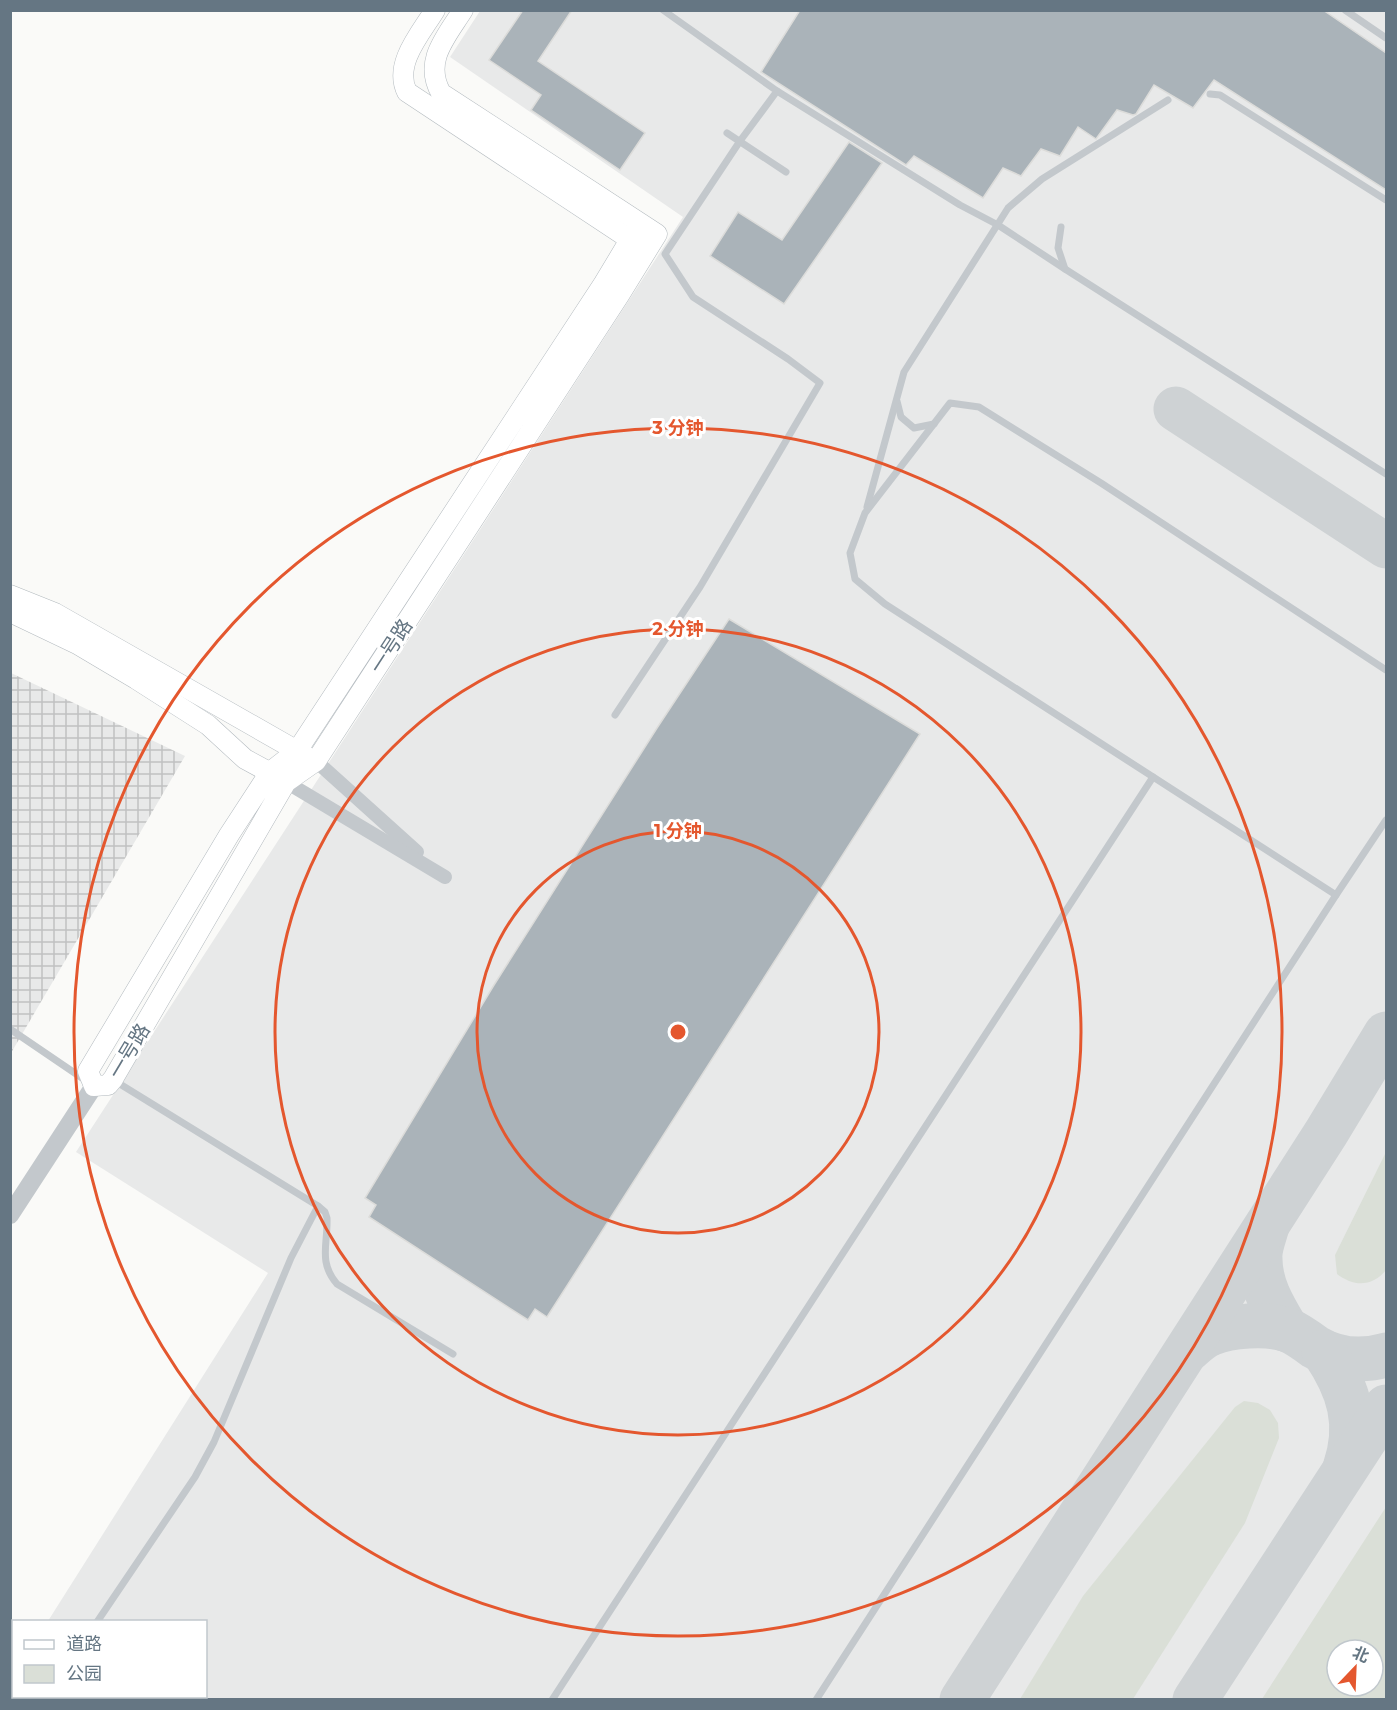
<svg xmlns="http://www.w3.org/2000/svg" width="1397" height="1710" font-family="Montserrat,'Noto Sans SC',sans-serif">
  <defs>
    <pattern id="industrial-grid" width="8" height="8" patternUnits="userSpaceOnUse" patternTransform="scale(1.5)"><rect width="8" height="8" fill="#e8e9e9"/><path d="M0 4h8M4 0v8" fill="none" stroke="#c0c1c2"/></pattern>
  </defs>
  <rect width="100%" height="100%" fill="#fafaf8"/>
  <path fill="#e8e9e9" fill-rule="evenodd" d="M 480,11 L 1386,11 L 1386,1699 L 11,1700 L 10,1680 L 13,1675 L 14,1696 L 206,1696 L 206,1622 L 48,1621 L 268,1273 L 76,1152 L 683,217 L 450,57 ZM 1337,1650 L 1373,1650 L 1373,1686 L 1337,1686 Z"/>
  <polygon fill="url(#industrial-grid)" points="11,673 185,756 11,1053"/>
  <g fill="#dadfd7" fill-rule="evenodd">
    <path d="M 1386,1152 L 1386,1270 C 1372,1287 1354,1287 1337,1274 L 1335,1255 Z"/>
    <polygon points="1244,1401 1258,1403 1270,1410 1278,1423 1279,1438 1245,1523 1133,1699 1020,1699 1083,1596 1235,1407"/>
    <path d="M 1386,1507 L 1386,1699 L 1262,1699 ZM 1337,1650 L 1373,1650 L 1373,1686 L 1337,1686 Z"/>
  </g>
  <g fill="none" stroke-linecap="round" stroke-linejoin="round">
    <g stroke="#ced2d4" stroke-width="45">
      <polyline points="1176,409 1386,546"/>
      <path d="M 1267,1226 C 1264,1237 1259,1249 1260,1259 C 1260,1286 1274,1308 1287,1330"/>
      <path d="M 1188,1350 C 1195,1344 1202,1337 1210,1334 C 1229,1325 1268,1323 1288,1330 C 1297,1334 1307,1341 1315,1347 C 1337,1360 1362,1362 1386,1355"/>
      <path d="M 1324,1352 C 1349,1389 1360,1424 1345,1468"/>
      <polyline points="962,1700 1326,1133 1386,1034"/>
      <polyline points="1195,1700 1386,1407"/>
    </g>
  </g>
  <g fill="#aab3b9" stroke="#dcdcda" stroke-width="1.5">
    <polygon points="523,10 572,10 538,61 645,133 620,170 531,110 541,95 489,60"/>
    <polygon points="800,10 1323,10 1386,53 1386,190 1214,80 1193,108 1154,85 1136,114 1133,115 1117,110 1096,139 1078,127 1060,156 1041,149 1021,176 1003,168 983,198 914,156 906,165 761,72"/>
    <polygon points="849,142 882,163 784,304 710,256 738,212 782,240"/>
    <polygon points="729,619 920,734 547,1317 535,1309 528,1320 369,1217 376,1205 365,1198 494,985 657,728"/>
  </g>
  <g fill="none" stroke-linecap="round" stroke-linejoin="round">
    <defs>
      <g id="secondary">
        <path d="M 435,10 C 421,33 393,64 407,92 L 640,246"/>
        <path d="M 463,10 C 446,37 423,61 441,93 L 657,234 L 620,294 L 316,761 L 286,782 L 113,1079 L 108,1085 L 94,1086 L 88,1071 L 229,835 L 270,772 L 297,751 L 604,283 L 640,223"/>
        <polyline points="10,595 55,613 306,756"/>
        <polyline points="10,612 77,644 136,679 208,725 245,759 280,778"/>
      </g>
    </defs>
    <use href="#secondary" stroke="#b3babf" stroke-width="21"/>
    <g stroke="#c3c8cc" stroke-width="7">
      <polyline points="1345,10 1386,38"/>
      <polyline points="777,91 960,205 998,225 1065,269"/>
      <polyline points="1210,94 1220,95 1386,200"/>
      <polyline points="727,133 786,172"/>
      <polyline points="1061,227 1058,248 1065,269 1386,474"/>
      <polyline points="897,401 901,417 914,428 934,424"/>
      <polyline points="867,507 904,372 1008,208 1042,179 1168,100"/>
      <polyline points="615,715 700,587 820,383 788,359 693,297 665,254 740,141 777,91 663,10"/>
      <polyline points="1336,895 885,604 855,579 850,553 865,513 950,403 979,407 1101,483 1386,670"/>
      <polyline points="10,1029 85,1080"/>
      <path d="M 115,1081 L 318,1206 L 325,1212 L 327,1218 C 328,1244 318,1262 337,1284 L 453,1354"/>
      <polyline points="97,1622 195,1477 214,1442 291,1258 318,1206"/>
      <polyline points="48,1700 50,1696"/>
      <polyline points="552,1700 1153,777"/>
      <polyline points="816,1700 1336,895 1386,820"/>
    </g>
    <g stroke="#c3c8cc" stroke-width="14">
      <polyline points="316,761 417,852"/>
      <polyline points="286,782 445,877"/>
    </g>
    <polyline stroke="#c3c8cc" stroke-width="18" points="10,1215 94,1086"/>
    <use href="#secondary" stroke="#fff" stroke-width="20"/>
  </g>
  <g fill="none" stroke="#e4572e" stroke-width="3">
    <circle cx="678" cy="1032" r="201"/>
    <circle cx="678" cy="1032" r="403"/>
    <circle cx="678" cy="1032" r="604"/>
  </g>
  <g text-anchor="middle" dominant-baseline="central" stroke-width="6" stroke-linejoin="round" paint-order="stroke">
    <g font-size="20" fill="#657683" stroke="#fff">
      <text transform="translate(391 646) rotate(-57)">一号路</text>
      <text transform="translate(129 1051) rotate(-59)">一号路</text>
    </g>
  </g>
  <circle cx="678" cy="1032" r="9" fill="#e4572e" stroke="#fff" stroke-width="3"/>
  <g font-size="18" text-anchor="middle" font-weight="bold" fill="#e4572e" stroke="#fff" stroke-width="6" stroke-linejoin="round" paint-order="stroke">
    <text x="678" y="434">3 分钟</text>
    <text x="678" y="635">2 分钟</text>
    <text x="678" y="837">1 分钟</text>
  </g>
  <rect width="1397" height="1710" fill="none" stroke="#657683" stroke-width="24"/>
  <rect x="12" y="1620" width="195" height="78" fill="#ffffff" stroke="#c1c8cd" stroke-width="1.5"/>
  <rect x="24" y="1640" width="30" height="9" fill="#ffffff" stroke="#c1c8cd" stroke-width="1.5"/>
  <text x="66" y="1650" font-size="18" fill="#657683">道路</text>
  <rect x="24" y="1665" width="30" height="18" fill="#dadfd7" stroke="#c1c8cd" stroke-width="1.5"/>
  <text x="66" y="1680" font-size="18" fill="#657683">公园</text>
  <g transform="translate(1355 1668) rotate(23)"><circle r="28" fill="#ffffff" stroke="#c1c8cd" stroke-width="1.5"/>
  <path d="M0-4.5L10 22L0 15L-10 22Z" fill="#e4572e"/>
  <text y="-9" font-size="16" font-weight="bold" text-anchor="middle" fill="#657683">北</text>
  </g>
</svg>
